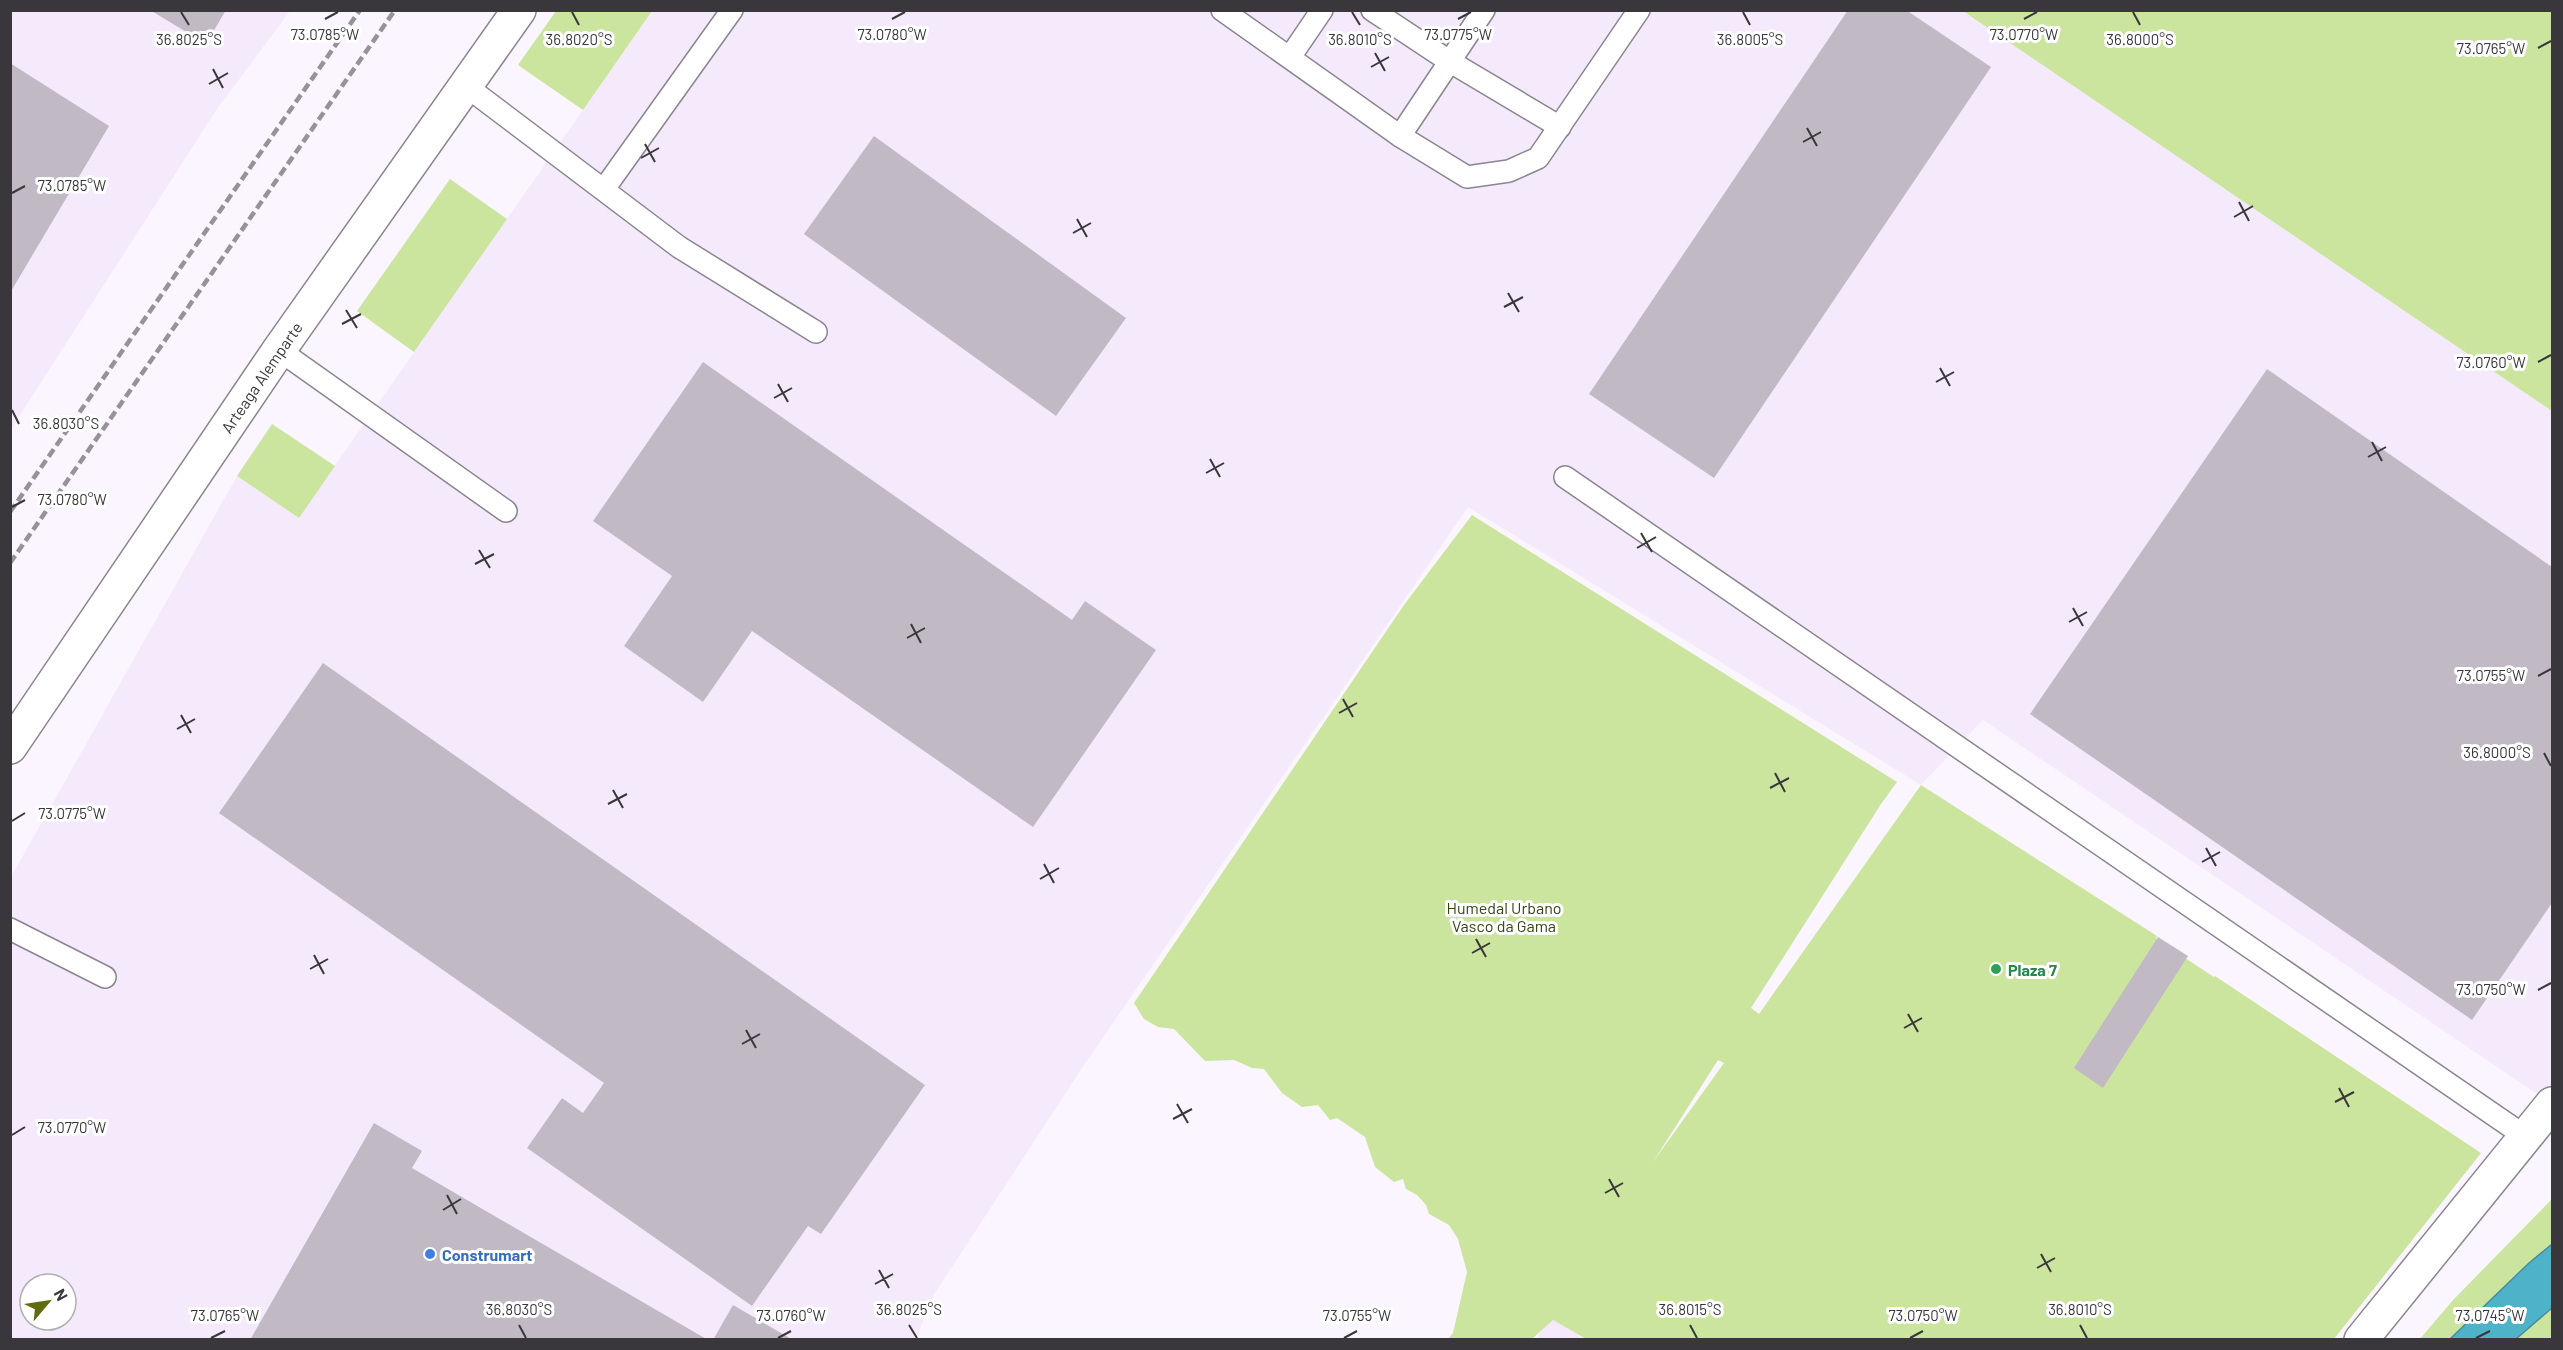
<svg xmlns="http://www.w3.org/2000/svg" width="2563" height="1350" font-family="Barlow,sans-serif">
  <rect width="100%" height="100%" fill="#faf5fe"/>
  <g fill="#f5eafc" fill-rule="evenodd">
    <polygon points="11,11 290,11 217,109 11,429"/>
    <path d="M 652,11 L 1978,11 L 2552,400 L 2552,1104 L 1983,720 L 1921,785 L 1468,507 L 1082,1068 L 933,1296 L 916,1339 L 11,1340 L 11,877 L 237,476 L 299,517 ZM 30,1284 L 66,1284 L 66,1320 L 30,1320 Z"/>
    <polygon points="1546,1315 1588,1339 1537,1340"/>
  </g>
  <g fill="#cbe59f" fill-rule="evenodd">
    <polygon points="556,11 652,11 583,110 518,65"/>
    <polygon points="1963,11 2552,11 2552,411"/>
    <polygon points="450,179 507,219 414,352 357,311"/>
    <polygon points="272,424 335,466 299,518 237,476"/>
    <path d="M 1472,515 L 1897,782 L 1881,804 L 1751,1008 L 1759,1014 L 1921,785 L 2157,936 L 2156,939 L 2214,977 L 2215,976 L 2481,1153 L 2334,1339 L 1588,1340 L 1553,1320 L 1532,1339 L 1448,1339 L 1453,1333 L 1467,1272 L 1458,1239 L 1449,1225 L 1429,1214 L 1426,1205 L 1417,1195 L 1406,1189 L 1403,1179 L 1394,1182 L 1375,1167 L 1365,1137 L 1337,1118 L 1330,1120 L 1318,1105 L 1302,1107 L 1282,1093 L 1264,1069 L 1252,1068 L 1234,1060 L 1205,1061 L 1174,1029 L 1158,1027 L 1144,1019 L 1134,1003 L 1404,605 ZM 1718,1060 L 1724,1063 L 1653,1162 Z"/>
    <polygon points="2552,1199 2552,1339 2419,1340 2454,1299"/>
  </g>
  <polygon fill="#4eb2c8" stroke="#488d9e" stroke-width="1.5" points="2552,1244 2552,1308 2516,1339 2450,1339 2529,1263"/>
  <g fill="#c1bac5">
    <polygon points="150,10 226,10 206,44"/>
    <polygon points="1848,10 1906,10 1991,67 1714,478 1589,394"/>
    <polygon points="10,63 109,126 10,293"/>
    <polygon points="874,136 1126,318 1056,416 804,234"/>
    <polygon points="703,362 1072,620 1085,601 1156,650 1033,827 752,631 703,702 624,646 672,576 593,521"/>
    <polygon points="2267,369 2552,567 2552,903 2472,1020 2030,714"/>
    <polygon points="323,663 925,1085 821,1234 808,1226 752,1306 527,1148 562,1098 583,1113 604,1083 219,813"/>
    <polygon points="2158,937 2188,956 2103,1088 2074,1068"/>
    <polygon points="374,1123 422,1151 412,1168 708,1340 250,1340"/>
    <polygon points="733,1305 793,1340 713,1340"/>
  </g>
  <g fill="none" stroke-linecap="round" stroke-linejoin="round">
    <defs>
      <g id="service">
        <polyline points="1222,10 1400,136 1467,177 1509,171 1538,158 1639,10"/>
        <polyline points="1372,10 1449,61 1560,127"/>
        <polyline points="1290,57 1322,10"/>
        <polyline points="466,86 679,247 816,332"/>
        <polyline points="1400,136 1484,10"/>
        <polyline points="604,189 732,10"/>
        <polyline points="279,350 506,511"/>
        <polyline points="1565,477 2526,1137"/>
        <polyline points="10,929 105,977"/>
      </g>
      <polyline id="minor" points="2361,1340 2552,1104"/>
      <g id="secondary">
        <path id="s1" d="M 10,747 L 279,350 L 519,10"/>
      </g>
    </defs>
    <use href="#service" stroke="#8b858f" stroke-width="24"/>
    <use href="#minor" stroke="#8b858f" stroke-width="36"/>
    <use href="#secondary" stroke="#8b858f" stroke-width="36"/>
    <use href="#service" stroke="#fff" stroke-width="21"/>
    <use href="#minor" stroke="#fff" stroke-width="33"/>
    <use href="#secondary" stroke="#fff" stroke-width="33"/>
    <g stroke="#969298" stroke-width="4.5" stroke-dasharray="9 4.5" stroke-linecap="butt">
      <polyline points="10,512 360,10"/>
      <polyline points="10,563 395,10"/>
    </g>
  </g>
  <path fill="none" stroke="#39373b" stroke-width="2" d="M 181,12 L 189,25M 572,12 L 579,25M 1352,12 L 1360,25M 1743,12 L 1750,25M 2133,12 L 2140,25M 325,19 L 338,12M 892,19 L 905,12M 1458,19 L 1471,12M 2024,19 L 2037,12M 2538,48 L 2551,41M 1375,53 L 1385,71M 1371,67 L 1389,57M 213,69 L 223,88M 209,84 L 228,73M 1807,128 L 1817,146M 1803,142 L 1821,132M 645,144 L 655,162M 641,158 L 659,148M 12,193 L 25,186M 2239,202 L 2249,221M 2234,217 L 2253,206M 1077,219 L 1087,237M 1073,233 L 1091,223M 1508,293 L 1519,312M 1504,307 L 1523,297M 346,310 L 357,328M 342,324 L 361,314M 2538,362 L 2551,355M 1940,368 L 1950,386M 1936,382 L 1954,372M 778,384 L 788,402M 774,398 L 792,388M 12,410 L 19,424M 2372,442 L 2382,461M 2368,457 L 2386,447M 1210,459 L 1220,477M 1206,473 L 1224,463M 12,507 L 25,500M 1641,533 L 1652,552M 1637,548 L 1656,537M 479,550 L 490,568M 475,564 L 494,554M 2073,608 L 2083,626M 2069,622 L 2087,612M 911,624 L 921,643M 907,638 L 925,628M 2538,676 L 2551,669M 1343,699 L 1353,717M 1339,713 L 1357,703M 181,715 L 191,733M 177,729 L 195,719M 2544,753 L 2551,766M 1775,773 L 1785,792M 1770,788 L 1789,778M 613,790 L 623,808M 608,804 L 627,794M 12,821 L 25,813M 2206,848 L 2216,866M 2202,862 L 2220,852M 1044,864 L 1054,883M 1040,879 L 1059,868M 1476,939 L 1486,957M 1472,953 L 1490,943M 314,955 L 324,974M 310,969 L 328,959M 2538,990 L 2551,983M 1908,1014 L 1918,1032M 1904,1028 L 1922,1018M 746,1030 L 756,1048M 742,1044 L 760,1034M 2339,1088 L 2349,1107M 2335,1102 L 2354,1092M 1177,1104 L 1188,1123M 1173,1119 L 1192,1109M 12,1135 L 25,1127M 1609,1179 L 1619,1197M 1605,1193 L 1623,1183M 447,1195 L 457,1214M 443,1210 L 461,1199M 2041,1254 L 2051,1272M 2037,1268 L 2055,1258M 879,1270 L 889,1288M 875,1284 L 893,1274M 519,1325 L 526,1338M 909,1325 L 917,1338M 1690,1325 L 1697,1338M 2080,1325 L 2087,1338M 211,1338 L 225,1331M 778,1338 L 791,1331M 1344,1338 L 1357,1331M 1910,1338 L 1923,1331M 2476,1338 L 2490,1331"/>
  <circle fill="#2e9e5b" stroke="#fff" stroke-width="2" cx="1996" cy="969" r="6"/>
  <circle fill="#3f7fe0" stroke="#fff" stroke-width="2" cx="430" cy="1254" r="6"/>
  <g text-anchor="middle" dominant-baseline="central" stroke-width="6" stroke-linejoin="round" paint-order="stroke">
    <g font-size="16" fill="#39373b" stroke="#fff">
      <text stroke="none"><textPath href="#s1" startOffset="447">Arteaga Alemparte</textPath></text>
    </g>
    <g font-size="16" fill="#354512" stroke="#fff">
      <text x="1504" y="907">Humedal Urbano<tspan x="1504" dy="18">Vasco da Gama</tspan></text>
    </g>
    <g font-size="16" font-weight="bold" fill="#27864d" stroke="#fff" text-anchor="start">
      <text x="2008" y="969">Plaza 7</text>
    </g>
    <g font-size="16" font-weight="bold" fill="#366cbe" stroke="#fff" text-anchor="start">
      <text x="442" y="1254">Construmart</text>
    </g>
  </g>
  <g font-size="15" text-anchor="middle" fill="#39373b" stroke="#fff" stroke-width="6" stroke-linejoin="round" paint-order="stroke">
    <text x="325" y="40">73.0785°W</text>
    <text x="892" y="40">73.0780°W</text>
    <text x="1458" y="40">73.0775°W</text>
    <text x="2024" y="40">73.0770°W</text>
    <text x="189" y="45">36.8025°S</text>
    <text x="579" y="45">36.8020°S</text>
    <text x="1360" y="45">36.8010°S</text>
    <text x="1750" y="45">36.8005°S</text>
    <text x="2140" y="45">36.8000°S</text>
    <text x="2491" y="54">73.0765°W</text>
    <text x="72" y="191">73.0785°W</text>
    <text x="2491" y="368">73.0760°W</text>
    <text x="66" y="429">36.8030°S</text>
    <text x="72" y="505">73.0780°W</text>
    <text x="2491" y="681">73.0755°W</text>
    <text x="2497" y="758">36.8000°S</text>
    <text x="72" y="819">73.0775°W</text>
    <text x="2491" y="995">73.0750°W</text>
    <text x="72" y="1133">73.0770°W</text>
    <text x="519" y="1315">36.8030°S</text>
    <text x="909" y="1315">36.8025°S</text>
    <text x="1690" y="1315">36.8015°S</text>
    <text x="2080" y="1315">36.8010°S</text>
    <text x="225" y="1321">73.0765°W</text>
    <text x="791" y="1321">73.0760°W</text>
    <text x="1357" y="1321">73.0755°W</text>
    <text x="1923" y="1321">73.0750°W</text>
    <text x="2490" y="1321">73.0745°W</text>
  </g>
  <rect width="2563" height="1350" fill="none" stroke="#39373b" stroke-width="24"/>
  <g transform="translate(48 1302) rotate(61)"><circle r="28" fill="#ffffff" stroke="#b0afb1" stroke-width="1.5"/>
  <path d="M0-4.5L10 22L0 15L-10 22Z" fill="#616b10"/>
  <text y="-9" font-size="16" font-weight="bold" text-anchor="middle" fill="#39373b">N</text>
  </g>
</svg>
